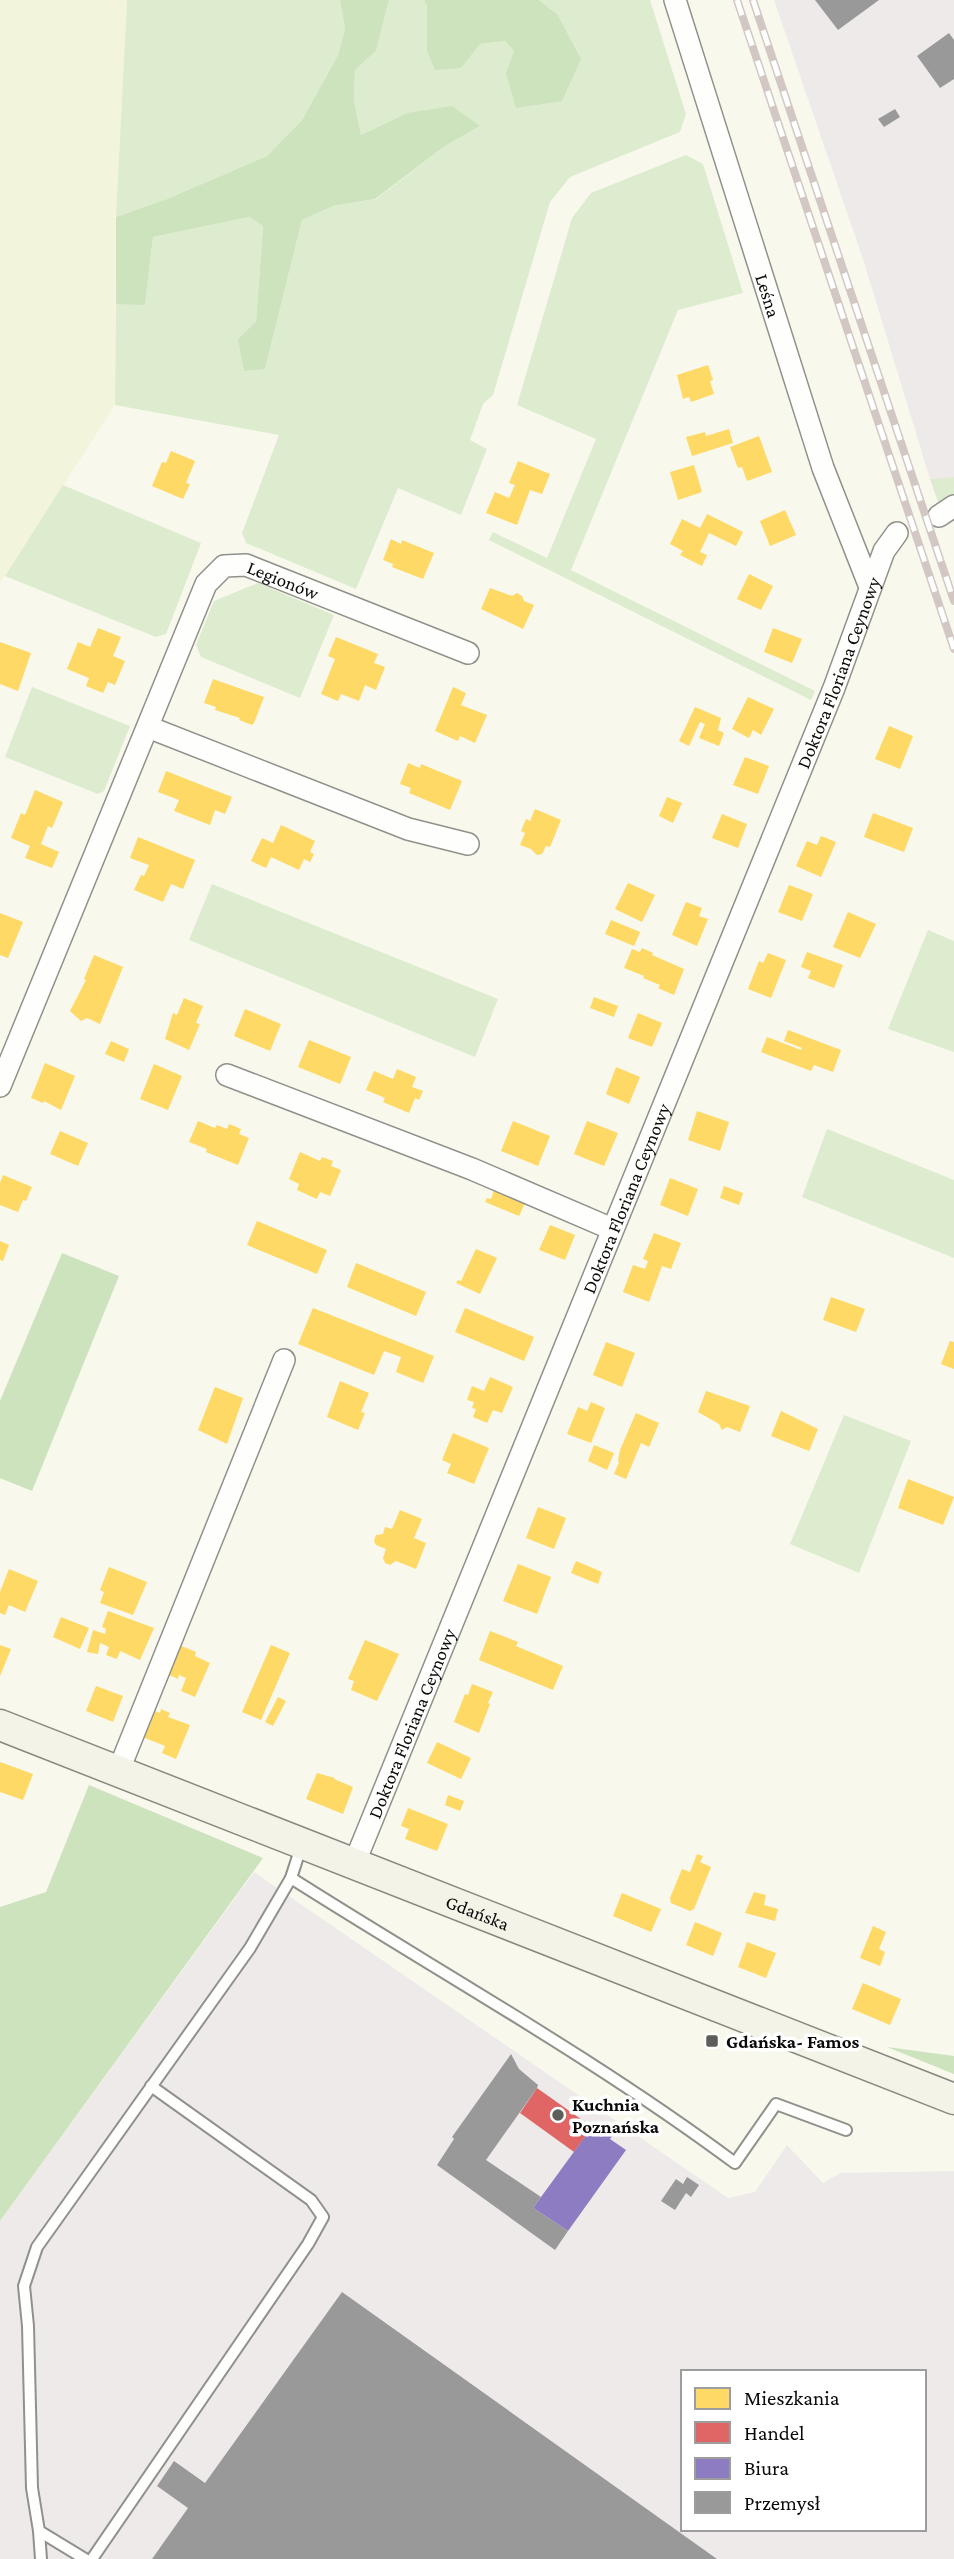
<svg xmlns="http://www.w3.org/2000/svg" width="954" height="2559" font-family="'Crimson Pro',serif">
  <rect width="100%" height="100%" fill="#f8f8ed"/>
  <g fill="#efeaea" fill-rule="evenodd">
    <polygon points="774,0 954,0 954,478 930,479 863,259"/>
    <path d="M 254,1872 L 728,2198 L 755,2192 L 787,2145 L 823,2183 L 840,2173 L 954,2171 L 954,2559 L 0,2559 L 0,2221 ZM 683,2372 L 924,2372 L 924,2529 L 683,2529 Z"/>
  </g>
  <polygon fill="#f2f4db" points="0,0 127,0 116,217 115,405 0,583"/>
  <g fill="#ddeccf">
    <polygon points="127,0 340,0 345,29 338,55 302,120 267,156 167,199 116,217"/>
    <polygon points="389,0 424,0 427,6 427,51 460,68 480,44 505,41 515,51 507,73 557,14 539,0 650,0 686,114 680,132 570,177 550,202 493,395 483,404 470,440 487,449 461,515 398,488 356,589 246,543 242,533 279,435 115,405 116,304 145,304 153,237 249,217 263,226 256,322 265,369 302,220 333,206 376,199 445,146 480,126 407,113 361,135 354,101 355,70 376,51"/>
    <polygon points="686,155 703,164 743,293 678,310 571,570 815,691 811,700 489,540 493,532 547,558 596,439 517,405 572,218 591,193"/>
    <polygon points="954,477 954,496 938,502 930,479"/>
    <polygon points="63,485 201,543 166,634 156,637 5,576"/>
    <polygon points="258,583 334,615 300,698 201,657 196,645 214,601"/>
    <polygon points="32,687 130,726 104,791 98,794 5,757"/>
    <polygon points="212,884 498,999 475,1057 189,940"/>
    <polygon points="928,930 954,941 954,1052 888,1029"/>
    <polygon points="827,1129 954,1180 954,1258 802,1197"/>
    <polygon points="844,1415 911,1441 859,1573 790,1544"/>
  </g>
  <g fill="#cde3be">
    <polygon points="340,0 389,0 376,51 355,70 354,101 361,135 407,113 452,106 480,126 445,146 375,199 333,206 302,220 265,369 244,371 238,339 256,322 263,226 249,217 153,237 145,305 116,304 116,217 167,199 267,156 302,120 338,55 345,29"/>
    <polygon points="424,0 539,0 557,14 581,59 562,101 516,108 506,73 514,51 505,41 480,44 461,68 435,70 427,51 427,6"/>
    <polygon points="62,1253 119,1276 32,1491 0,1478 0,1401"/>
    <polygon points="89,1785 263,1858 0,2221 0,1907 46,1892"/>
    <polygon points="887,2047 954,2056 954,2074"/>
  </g>
  <g fill="#ffd966">
    <polygon points="708,365 713,380 710,381 714,394 691,402 689,397 683,399 677,375"/>
    <polygon points="729,429 733,443 692,456 686,437 705,432 706,436"/>
    <polygon points="759,436 772,472 747,481 742,467 738,468 730,447"/>
    <polygon points="171,451 195,461 186,483 190,484 183,499 152,486 162,462 166,463"/>
    <polygon points="518,461 550,474 542,494 530,490 517,525 486,513 495,492 509,498 515,485 509,483"/>
    <polygon points="694,465 702,492 678,500 670,472"/>
    <polygon points="785,510 796,535 770,546 760,521"/>
    <polygon points="707,514 743,532 736,546 709,533 700,552 707,555 702,566 680,555 683,551 670,544 682,519 700,528"/>
    <polygon points="391,539 401,544 402,540 434,553 423,579 392,567 393,564 383,560"/>
    <polygon points="749,574 773,586 761,610 737,599"/>
    <polygon points="490,588 512,596 517,593 522,596 524,601 534,605 523,629 481,609"/>
    <polygon points="98,628 121,637 113,656 125,661 115,685 108,682 103,693 86,686 89,678 67,669 78,642 90,647"/>
    <polygon points="773,628 802,639 792,663 764,652"/>
    <polygon points="336,637 378,654 374,663 385,667 376,690 365,685 359,701 341,694 338,701 321,694 335,659 328,656"/>
    <polygon points="0,642 31,653 18,691 0,684"/>
    <polygon points="213,679 264,697 254,723 252,725 239,720 240,718 215,710 216,707 204,703"/>
    <polygon points="453,687 466,693 461,705 487,715 475,743 460,736 458,741 435,731"/>
    <polygon points="748,697 774,709 761,735 753,730 749,738 732,729"/>
    <polygon points="695,707 721,718 718,730 724,733 719,746 699,738 705,724 700,722 689,746 679,741"/>
    <polygon points="889,726 913,736 900,769 875,759"/>
    <polygon points="745,757 769,766 758,794 733,785"/>
    <polygon points="408,763 420,768 421,764 462,781 450,810 409,793 411,788 400,784"/>
    <polygon points="166,771 232,797 225,814 215,810 210,825 174,811 179,800 158,792"/>
    <polygon points="35,790 63,802 52,828 48,826 41,844 59,852 52,868 25,858 30,846 11,838 21,813 25,815"/>
    <polygon points="667,797 682,803 673,823 659,816"/>
    <polygon points="535,809 561,820 550,847 546,846 542,854 537,855 531,849 520,845 525,833 521,831 526,819 530,821"/>
    <polygon points="873,813 913,828 904,852 864,837"/>
    <polygon points="722,814 747,824 738,848 712,838"/>
    <polygon points="281,825 315,841 310,852 314,854 310,862 304,859 299,870 271,857 266,868 251,861 262,838 273,843"/>
    <polygon points="821,836 836,842 821,877 796,866 807,841 817,845"/>
    <polygon points="138,837 195,860 183,889 171,884 163,902 134,890 141,875 144,876 149,865 130,858"/>
    <polygon points="628,883 655,895 642,922 615,909"/>
    <polygon points="789,885 813,894 802,921 778,912"/>
    <polygon points="686,902 702,908 699,916 708,919 697,946 672,935"/>
    <polygon points="848,912 876,924 860,958 833,947"/>
    <polygon points="0,913 23,922 8,958 0,955"/>
    <polygon points="611,920 640,932 634,946 605,934"/>
    <polygon points="642,948 653,953 652,955 684,969 674,995 658,988 660,985 643,978 644,976 624,968 632,949 640,952"/>
    <polygon points="807,952 843,965 834,988 808,978 811,971 801,967"/>
    <polygon points="768,953 786,960 771,998 748,989 759,961 763,963"/>
    <polygon points="94,955 123,967 100,1024 87,1018 81,1021 70,1011 86,980 84,979"/>
    <polygon points="594,997 618,1006 614,1017 590,1008"/>
    <polygon points="184,998 203,1006 196,1023 200,1024 189,1050 165,1039 173,1013 177,1015"/>
    <polygon points="245,1009 281,1024 270,1051 234,1036"/>
    <polygon points="638,1013 662,1023 652,1047 628,1038"/>
    <polygon points="788,1030 841,1050 833,1072 814,1065 811,1071 761,1052 767,1037 801,1050 802,1048 784,1041"/>
    <polygon points="309,1040 351,1057 340,1084 298,1067"/>
    <polygon points="111,1041 129,1049 124,1062 105,1054"/>
    <polygon points="45,1063 75,1076 61,1110 44,1101 43,1103 31,1098"/>
    <polygon points="154,1064 182,1076 168,1110 140,1099"/>
    <polygon points="616,1067 640,1077 629,1104 606,1094"/>
    <polygon points="397,1069 416,1077 412,1087 423,1091 419,1100 415,1098 409,1113 383,1102 385,1098 366,1090 374,1071 393,1079"/>
    <polygon points="697,1111 729,1122 720,1151 688,1140"/>
    <polygon points="198,1121 215,1128 217,1125 227,1129 229,1124 241,1129 239,1134 249,1138 238,1165 206,1152 207,1149 189,1142"/>
    <polygon points="513,1121 550,1136 538,1166 501,1151"/>
    <polygon points="587,1121 618,1133 604,1166 574,1154"/>
    <polygon points="60,1131 88,1143 78,1166 50,1154"/>
    <polygon points="300,1152 320,1161 322,1157 333,1161 331,1166 341,1170 330,1196 320,1192 317,1199 297,1190 299,1184 289,1179"/>
    <polygon points="3,1175 32,1187 26,1201 23,1200 18,1212 0,1205 0,1183"/>
    <polygon points="670,1178 698,1189 688,1216 660,1205"/>
    <polygon points="724,1186 743,1193 739,1205 720,1198"/>
    <polygon points="494,1190 525,1203 519,1216 485,1202 487,1198 491,1199"/>
    <polygon points="257,1221 327,1250 317,1274 247,1245"/>
    <polygon points="550,1225 575,1235 565,1260 539,1250"/>
    <polygon points="654,1233 681,1243 671,1269 662,1266 649,1302 623,1292 633,1265 645,1269 648,1261 643,1259"/>
    <polygon points="0,1241 9,1245 3,1261 0,1260"/>
    <polygon points="476,1249 497,1258 480,1294 456,1283 458,1280 461,1281"/>
    <polygon points="356,1263 426,1292 416,1316 347,1287"/>
    <polygon points="831,1297 865,1309 856,1332 823,1320"/>
    <polygon points="313,1308 434,1356 423,1383 396,1372 401,1357 384,1351 374,1375 298,1344"/>
    <polygon points="465,1308 534,1337 524,1361 455,1332"/>
    <polygon points="950,1341 954,1342 954,1369 941,1364"/>
    <polygon points="606,1342 635,1353 622,1387 593,1375"/>
    <polygon points="490,1377 513,1387 502,1413 493,1410 487,1423 473,1417 476,1409 472,1408 474,1402 467,1400 472,1386 484,1391"/>
    <polygon points="340,1381 369,1393 361,1412 365,1413 358,1430 327,1417"/>
    <polygon points="215,1387 243,1398 227,1444 198,1430"/>
    <polygon points="706,1391 750,1406 740,1432 727,1427 722,1430 719,1424 698,1412"/>
    <polygon points="591,1402 605,1408 591,1443 567,1434 578,1407 587,1411"/>
    <polygon points="781,1411 818,1429 809,1451 771,1436"/>
    <polygon points="636,1413 659,1423 649,1447 641,1443 626,1479 614,1474 619,1462 618,1461 620,1450"/>
    <polygon points="453,1433 489,1448 474,1484 447,1473 451,1464 442,1460"/>
    <polygon points="594,1445 614,1453 607,1470 588,1461"/>
    <polygon points="908,1479 954,1497 943,1525 898,1508"/>
    <polygon points="538,1507 566,1518 554,1549 526,1538"/>
    <polygon points="400,1510 422,1519 414,1538 426,1543 416,1569 396,1561 390,1565 385,1563 383,1558 386,1549 376,1545 374,1541 376,1535 383,1534 385,1527 392,1529"/>
    <polygon points="576,1561 602,1572 598,1584 571,1573"/>
    <polygon points="518,1564 551,1577 537,1614 503,1601"/>
    <polygon points="109,1567 147,1582 133,1615 100,1603 104,1592 100,1590"/>
    <polygon points="9,1569 38,1581 25,1612 9,1605 5,1615 0,1613 0,1592"/>
    <polygon points="108,1611 154,1628 140,1660 120,1651 117,1659 106,1655 109,1647 100,1643 98,1654 87,1652 93,1630 105,1634 106,1629 102,1627"/>
    <polygon points="61,1617 89,1628 80,1649 53,1637"/>
    <polygon points="490,1631 518,1642 516,1646 563,1666 553,1690 479,1660"/>
    <polygon points="365,1640 399,1654 377,1701 351,1690 354,1681 348,1679"/>
    <polygon points="0,1645 11,1649 0,1676"/>
    <polygon points="179,1645 196,1652 195,1656 210,1663 195,1697 181,1691 186,1678 179,1675 178,1679 167,1674"/>
    <polygon points="271,1645 290,1653 261,1720 242,1712"/>
    <polygon points="472,1684 493,1692 488,1703 490,1704 479,1733 454,1722 465,1694 468,1695"/>
    <polygon points="96,1686 123,1696 113,1722 86,1711"/>
    <polygon points="278,1697 286,1701 273,1726 265,1722"/>
    <polygon points="150,1709 160,1713 161,1709 170,1713 168,1717 190,1725 176,1759 162,1753 165,1746 140,1736"/>
    <polygon points="437,1742 471,1758 461,1779 427,1763"/>
    <polygon points="0,1762 33,1774 23,1800 0,1792"/>
    <polygon points="317,1773 335,1778 334,1779 353,1787 343,1814 306,1799"/>
    <polygon points="448,1795 464,1801 460,1811 445,1805"/>
    <polygon points="408,1808 448,1824 437,1851 405,1839 409,1829 401,1826"/>
    <polygon points="697,1854 703,1856 700,1862 711,1867 694,1909 690,1911 671,1903 670,1898 682,1869 690,1872"/>
    <polygon points="754,1892 766,1895 764,1905 778,1909 775,1921 745,1913"/>
    <polygon points="622,1893 661,1909 651,1932 613,1916"/>
    <polygon points="695,1922 722,1933 713,1956 686,1945"/>
    <polygon points="873,1926 886,1932 879,1949 885,1952 880,1966 860,1958"/>
    <polygon points="747,1942 776,1953 766,1978 738,1967"/>
    <polygon points="863,1983 901,1999 890,2025 852,2009"/>
  </g>
  <polygon fill="#e06666" points="537,2088 592,2127 574,2152 520,2113"/>
  <polygon fill="#8e7cc3" points="606,2126 615,2132 610,2139 626,2150 568,2231 533,2208 592,2127 601,2133"/>
  <g fill="#999">
    <polygon points="815,0 879,0 838,30"/>
    <polygon points="949,33 954,40 954,79 940,88 917,56"/>
    <polygon points="895,109 900,117 884,127 878,119"/>
    <polygon points="511,2054 519,2069 538,2085 537,2088 486,2160 541,2197 533,2208 568,2231 555,2250 437,2165 454,2139 452,2137"/>
    <polygon points="687,2177 699,2185 691,2197 686,2193 675,2210 661,2201 676,2179 683,2184"/>
    <polygon points="342,2292 717,2559 152,2559 188,2508 157,2486 174,2461 205,2483"/>
  </g>
  <g fill="none" stroke-linecap="round" stroke-linejoin="round">
    <defs>
      <g id="lane">
        <path d="M 291,1878 C 439,1972 594,2058 735,2163 L 776,2104 L 846,2130"/>
        <polyline points="39,2531 41,2559"/>
        <polyline points="85,2559 39,2531 32,2488 28,2326 24,2286 37,2247 250,1948 291,1878 301,1847"/>
        <polyline points="92,2559 308,2244 323,2217 311,2200 151,2086"/>
      </g>
      <g id="street">
        <path id="s1" d="M 675,0 L 823,468 L 870,587"/>
        <polyline points="939,516 954,506"/>
        <polyline points="148,727 408,829 468,844"/>
        <polyline points="227,1075 472,1169 612,1229"/>
        <path id="s2" d="M 0,1086 L 206,584 L 224,566 L 246,565 L 468,653"/>
        <polyline points="118,1772 284,1360"/>
        <path id="s3" d="M 354,1864 L 834,688 L 884,551 L 897,533"/>
      </g>
      <g id="secondary">
        <path id="s4" d="M 0,1725 L 954,2099"/>
      </g>
    </defs>
    <use href="#lane" stroke="#91918c" stroke-width="14"/>
    <use href="#street" stroke="#91918c" stroke-width="24"/>
    <use href="#secondary" stroke="#888883" stroke-width="33"/>
    <use href="#lane" stroke="#fefefc" stroke-width="10"/>
    <use href="#street" stroke="#fefefc" stroke-width="21"/>
    <use href="#secondary" stroke="#f3f3e8" stroke-width="30"/>
    <defs>
      <g id="rail">
        <polyline points="737,0 954,649"/>
        <polyline points="753,0 954,601"/>
      </g>
    </defs>
    <use href="#rail" stroke="#d3c7c4" stroke-width="8"/>
    <use href="#rail" stroke="#fff" stroke-width="5" stroke-dasharray="16" stroke-linecap="butt"/>
  </g>
  <g fill="#5d5d59" stroke="#fff" stroke-width="2.5">
    <rect x="705" y="2034" width="14" height="14" rx="3.5"/>
    <circle cx="558" cy="2115" r="7"/>
  </g>
  <g text-anchor="middle" dominant-baseline="central" stroke-width="7" stroke-linejoin="round" paint-order="stroke">
    <g font-size="19" fill="#0a0a0a" stroke="#fff">
      <text stroke="none"><textPath href="#s1" startOffset="310">Leśna</textPath></text>
      <text stroke="none"><textPath href="#s2" startOffset="630">Legionów</textPath></text>
      <text stroke="none"><textPath href="#s3" startOffset="1286">Doktora Floriana Ceynowy</textPath></text>
      <text stroke="none"><textPath href="#s3" startOffset="719">Doktora Floriana Ceynowy</textPath></text>
      <text stroke="none"><textPath href="#s3" startOffset="152">Doktora Floriana Ceynowy</textPath></text>
      <text stroke="none"><textPath href="#s4" startOffset="513">Gdańska</textPath></text>
    </g>
    <g font-size="19" font-weight="bold" fill="#0a0a0a" stroke="#fff" text-anchor="start">
      <text x="726" y="2041">Gdańska- Famos</text>
      <text x="572" y="2104">Kuchnia<tspan x="572" dy="22">Poznańska</tspan></text>
    </g>
  </g>
  <rect x="681" y="2370" width="245" height="161" fill="#ffffff" stroke="#9d9d9d" stroke-width="2"/>
  <rect x="695" y="2388" width="35" height="21" fill="#ffd966" stroke="#9d9d9d" stroke-width="2"/>
  <text x="744" y="2405" font-size="21" fill="#0a0a0a">Mieszkania</text>
  <rect x="695" y="2422" width="35" height="21" fill="#e06666" stroke="#9d9d9d" stroke-width="2"/>
  <text x="744" y="2440" font-size="21" fill="#0a0a0a">Handel</text>
  <rect x="695" y="2458" width="35" height="21" fill="#8e7cc3" stroke="#9d9d9d" stroke-width="2"/>
  <text x="744" y="2475" font-size="21" fill="#0a0a0a">Biura</text>
  <rect x="695" y="2492" width="35" height="21" fill="#999999" stroke="#9d9d9d" stroke-width="2"/>
  <text x="744" y="2510" font-size="21" fill="#0a0a0a">Przemysł</text>
</svg>
